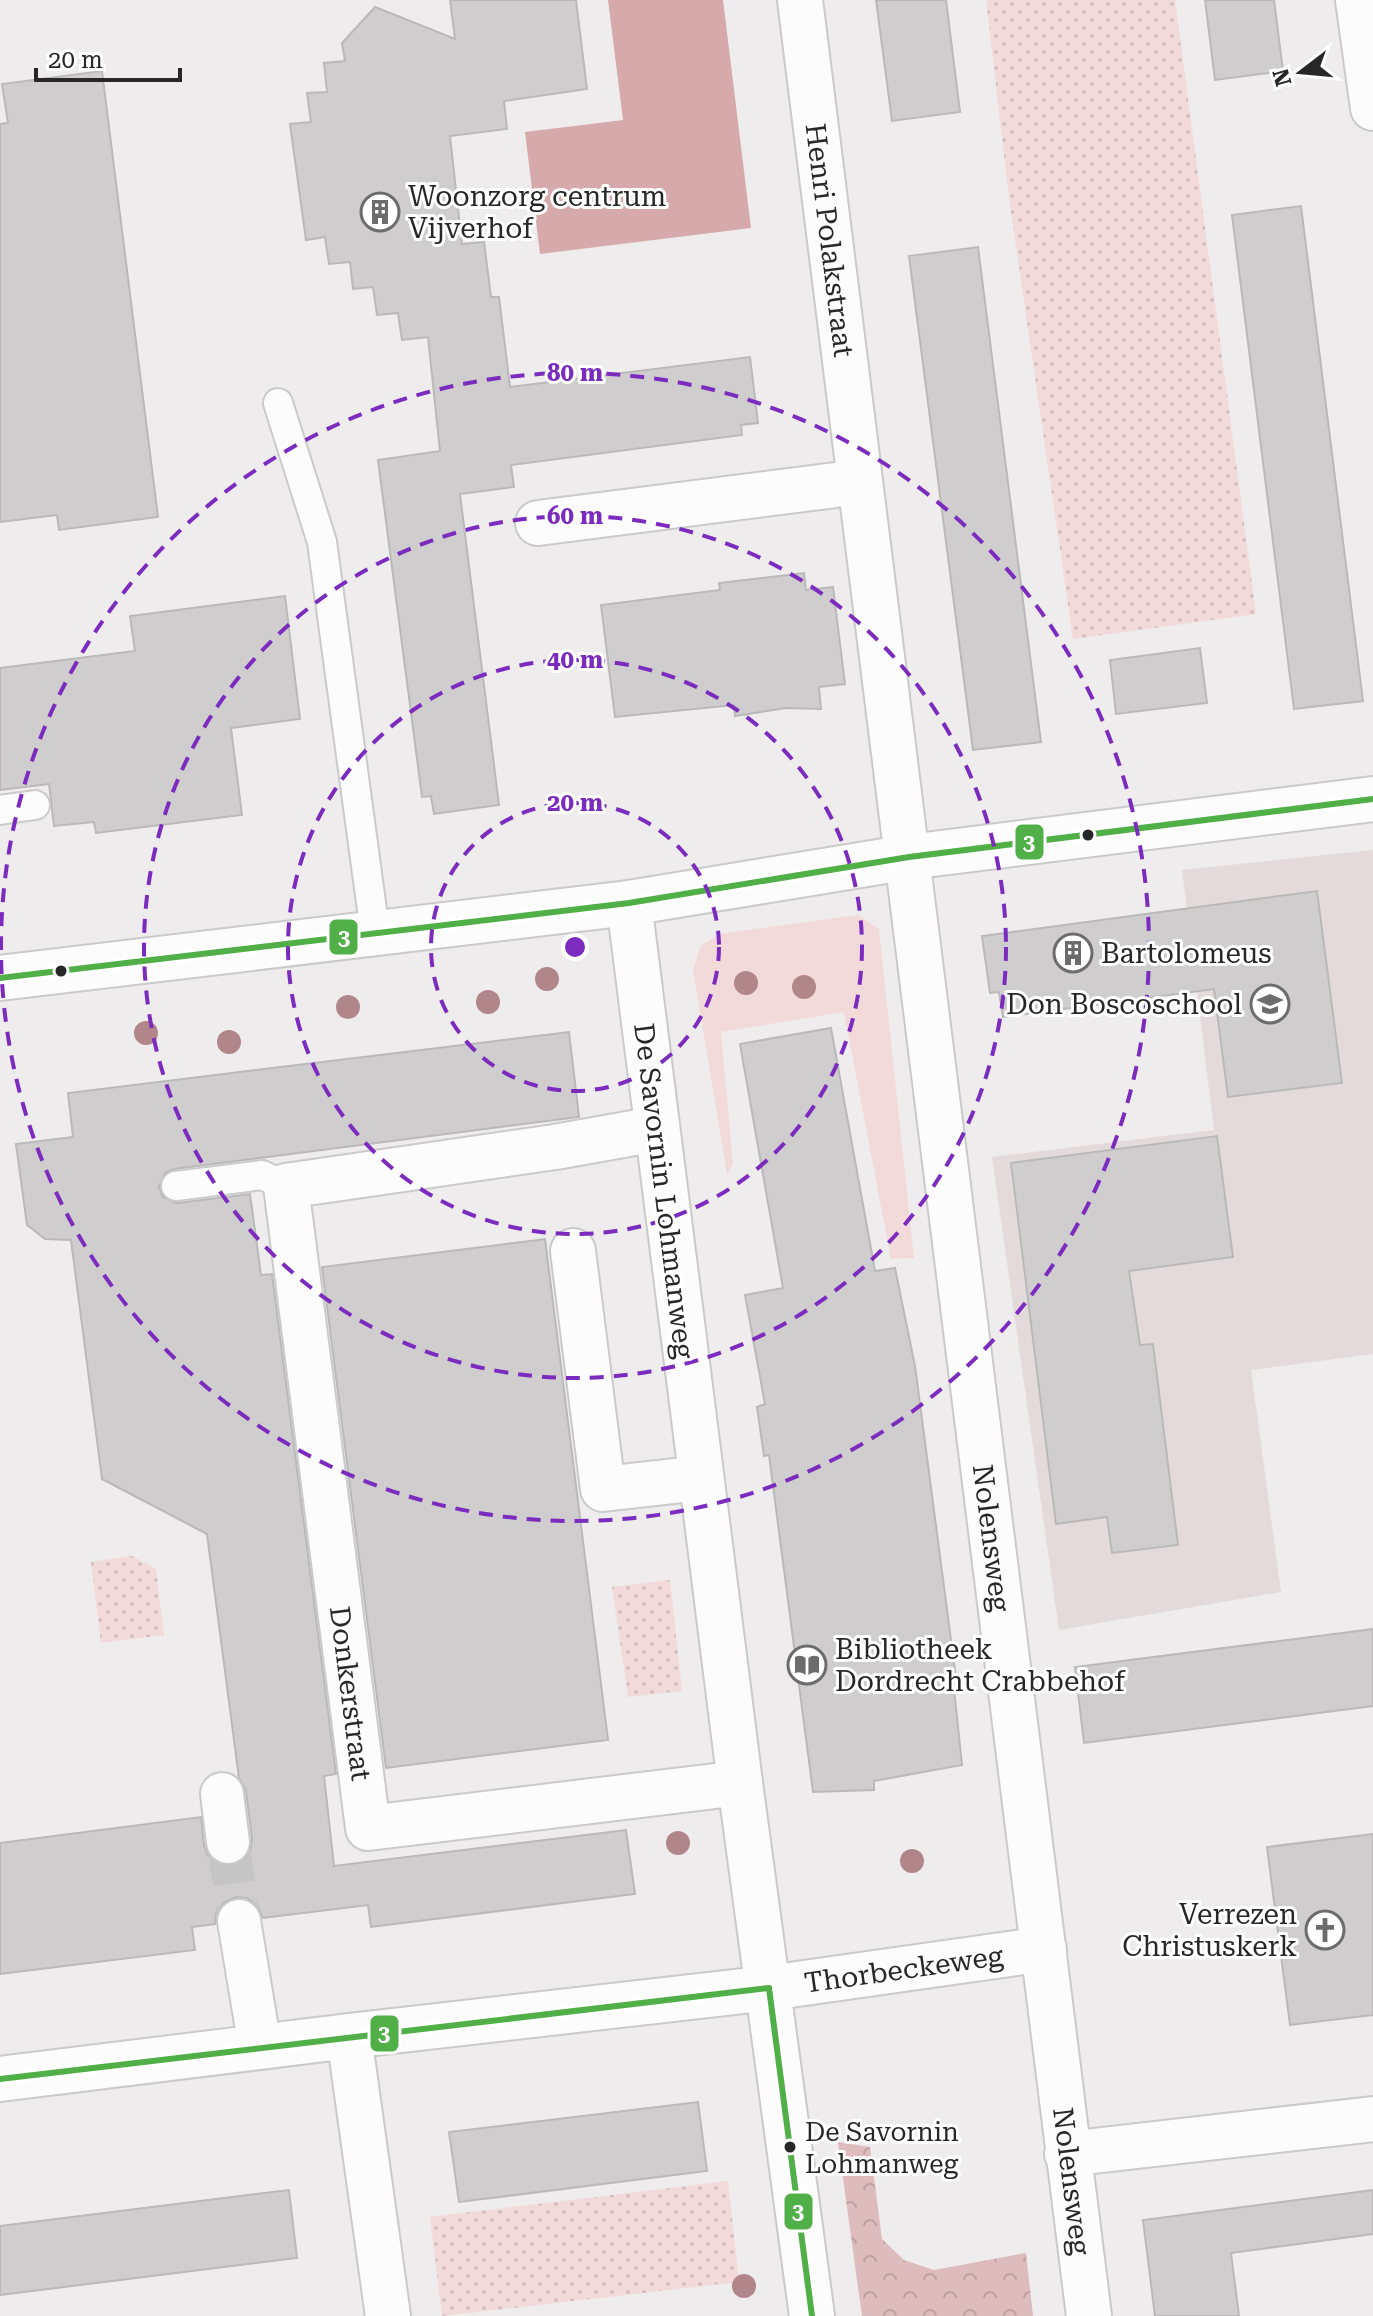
<svg xmlns="http://www.w3.org/2000/svg" width="1373" height="2316" font-family="'Roboto Serif',serif">
  <defs>
    <pattern id="grass-dots" width="8" height="8" patternUnits="userSpaceOnUse" patternTransform="scale(2)"><rect width="8" height="8" fill="#f3dada"/><path d="M2 2h.1M6 6h.1" fill="none" stroke="#d0bbbb" stroke-width="1.8" stroke-linecap="round"/></pattern>
    <pattern id="forest-crowns" width="20" height="18" patternUnits="userSpaceOnUse" patternTransform="scale(2)"><rect width="20" height="18" fill="#debbbc"/><path d="M2 6a3 3 0 1 1 6 0M12 15a3 3 0 1 1 6 0" fill="none" stroke="#bea1a2"/></pattern>
  </defs>
  <rect width="100%" height="100%" fill="#eeecec"/>
  <polygon fill="#e3dbdb" points="1373,850 1373,1354 1251,1370 1281,1592 1059,1630 992,1157 1214,1130 1182,870"/>
  <g fill="url(#grass-dots)">
    <polygon points="986,0 1175,0 1256,614 1073,639 1009,198"/>
    <polygon points="132,1556 156,1569 164,1635 101,1643 91,1562"/>
    <polygon points="670,1580 682,1691 628,1697 612,1587"/>
    <polygon points="728,2181 739,2282 442,2316 430,2217"/>
  </g>
  <polygon fill="url(#forest-crowns)" points="838,2142 870,2147 882,2239 904,2260 934,2270 1026,2253 1033,2316 862,2316"/>
  <polygon fill="#f3dada" points="858,915 879,929 914,1258 891,1259 844,1012 721,1032 733,1164 727,1175 693,970 701,946 719,934"/>
  <polygon fill="#d6aaab" points="608,0 723,0 751,228 540,254 525,132 623,120"/>
  <g fill="#cfcdcd" stroke="#bab9b9" stroke-width="2">
    <polygon points="450,0 576,0 587,89 504,101 507,129 450,136 462,244 484,242 491,297 499,297 510,387 750,357 758,423 741,425 742,435 511,465 514,487 460,494 499,805 434,814 431,796 422,797 378,460 440,451 428,337 402,340 398,313 377,315 373,287 353,289 350,262 329,264 325,237 306,240 290,124 311,122 307,93 327,92 324,63 345,61 342,43 375,7 455,39"/>
    <polygon points="876,0 946,0 960,112 892,121"/>
    <polygon points="1205,0 1274,0 1283,71 1215,80"/>
    <polygon points="102,71 158,517 59,530 57,515 0,522 0,124 8,123 2,84"/>
    <polygon points="1301,206 1363,701 1294,709 1232,215"/>
    <polygon points="978,247 1041,742 973,750 909,256"/>
    <polygon points="804,573 806,590 833,587 845,684 819,687 821,709 786,708 735,716 734,705 615,717 601,605 720,590 719,583"/>
    <polygon points="285,596 300,719 231,728 242,815 96,833 94,822 54,826 49,784 0,790 0,668 135,651 130,616"/>
    <polygon points="1200,648 1207,703 1116,714 1110,660"/>
    <polygon points="1317,891 1342,1083 1228,1097 1214,989 1003,1017 999,992 990,993 982,936"/>
    <polygon points="831,1028 875,1271 895,1268 915,1366 956,1678 953,1679 962,1765 874,1781 874,1790 813,1792 769,1455 764,1456 757,1407 765,1404 745,1295 783,1288 740,1044"/>
    <polygon points="569,1032 579,1117 174,1169 165,1173 159,1187 163,1197 177,1203 250,1194 261,1275 272,1274 336,1774 324,1776 334,1866 626,1830 635,1894 371,1927 368,1905 263,1918 257,1905 247,1898 236,1897 223,1903 216,1913 215,1924 192,1927 195,1950 0,1974 0,1843 201,1817 204,1845 208,1856 218,1864 230,1866 243,1861 250,1851 252,1839 246,1791 239,1778 207,1534 102,1479 71,1240 45,1239 27,1225 16,1144 73,1137 68,1093"/>
    <polygon points="1217,1136 1233,1257 1129,1271 1140,1345 1153,1344 1178,1545 1112,1553 1107,1517 1056,1524 1011,1163"/>
    <polygon points="545,1239 608,1740 386,1768 322,1267"/>
    <polygon points="1373,1629 1373,1706 1084,1743 1075,1667"/>
    <polygon points="1373,1834 1373,2015 1290,2025 1267,1847"/>
    <polygon points="698,2102 707,2171 459,2202 449,2132"/>
    <polygon points="289,2190 297,2258 0,2295 0,2226"/>
    <polygon points="1373,2190 1373,2234 1231,2253 1239,2316 1155,2316 1143,2220"/>
  </g>
  <g fill="none" stroke-linecap="round" stroke-linejoin="round">
    <polyline stroke="#c6c5c5" stroke-width="42" stroke-dasharray="42 21" stroke-linecap="butt" points="228,1842 239,1921"/>
    <defs>
      <g id="service">
        <polyline points="278,403 322,542 375,932"/>
        <polyline points="0,810 35,805"/>
        <polyline points="176,1186 262,1175 286,1186"/>
      </g>
      <g id="pedestrian">
        <polyline points="222,1794 228,1842"/>
        <polyline points="239,1921 260,2047"/>
      </g>
      <g id="minor">
        <path id="s1" d="M 800,0 L 1089,2316"/>
        <polyline points="1358,0 1373,108"/>
        <polyline points="538,523 859,482"/>
        <polyline points="0,978 629,903"/>
        <path id="s2" d="M 656,1129 L 555,1147 L 286,1186 L 368,1828 L 740,1783"/>
        <polyline points="573,1251 603,1489 701,1478"/>
        <path id="s3" d="M 769,1988 L 1044,1949"/>
        <polyline points="349,2036 388,2316"/>
        <polyline points="1067,2154 1373,2119"/>
      </g>
      <g id="tertiary">
        <polyline points="0,2079 349,2036 769,1988"/>
        <polyline points="812,2316 740,1783 629,903 909,857 1373,799"/>
      </g>
    </defs>
    <use href="#service" stroke="#cbcaca" stroke-width="32"/>
    <use href="#pedestrian" stroke="#cbcaca" stroke-width="46"/>
    <use href="#minor" stroke="#cbcaca" stroke-width="48"/>
    <use href="#tertiary" stroke="#cbcaca" stroke-width="48"/>
    <use href="#service" stroke="#fcfcfc" stroke-width="28"/>
    <use href="#pedestrian" stroke="#fcfcfc" stroke-width="42"/>
    <use href="#minor" stroke="#fcfcfc" stroke-width="44"/>
    <use href="#tertiary" stroke="#fcfcfc" stroke-width="44"/>
    <defs>
      <g id="bus-1">
        <polyline points="0,978 629,903 909,857 1373,799"/>
        <polyline points="769,1988 812,2316"/>
        <polyline points="0,2079 769,1988"/>
      </g>
    </defs>
    <use href="#bus-1" stroke="#fff" stroke-width="12"/>
    <use href="#bus-1" stroke="#50af46" stroke-width="6"/>
  </g>
  <g fill="#b1868a">
    <circle cx="547" cy="979" r="12"/>
    <circle cx="746" cy="983" r="12"/>
    <circle cx="804" cy="987" r="12"/>
    <circle cx="488" cy="1002" r="12"/>
    <circle cx="348" cy="1007" r="12"/>
    <circle cx="146" cy="1033" r="12"/>
    <circle cx="229" cy="1042" r="12"/>
    <circle cx="678" cy="1843" r="12"/>
    <circle cx="912" cy="1861" r="12"/>
    <circle cx="744" cy="2286" r="12"/>
  </g>
  <g fill="none" stroke="#7b2cbf" stroke-width="4" stroke-dasharray="14 10">
    <circle cx="575" cy="947" r="144"/>
    <circle cx="575" cy="947" r="287"/>
    <circle cx="575" cy="947" r="431"/>
    <circle cx="575" cy="947" r="574"/>
  </g>
  <defs>
    <symbol id="building-ring" viewBox="-11 -11 22 22"><circle r="9.5" fill="#fff" stroke="#6d6c6c" stroke-width="1.5"/><path d="M-4-6H4V6H1V3H-1V6H-4ZM-2.5-4.3h1.7v1.8h-1.7ZM.8-4.3h1.7v1.8H.8ZM-2.5-1h1.7V.8h-1.7ZM.8-1h1.7V.8H.8Z" fill="#6d6c6c"/></symbol>
    <symbol id="school-ring" viewBox="-11 -11 22 22"><circle r="9.5" fill="#fff" stroke="#6d6c6c" stroke-width="1.5"/><path d="M0-5L7-2L0 1L-7-2ZM-4 1L0 2.5L4 1V4Q0 6-4 4Z" fill="#6d6c6c"/></symbol>
    <symbol id="library-ring" viewBox="-11 -11 22 22"><circle r="9.5" fill="#fff" stroke="#6d6c6c" stroke-width="1.5"/><path d="M-6-4Q-3-5.5-.7-3.5V5Q-3 3-6 4ZM6-4Q3-5.5 .7-3.5V5Q3 3 6 4Z" fill="#6d6c6c"/></symbol>
    <symbol id="church-ring" viewBox="-11 -11 22 22"><circle r="9.5" fill="#fff" stroke="#6d6c6c" stroke-width="1.5"/><path d="M-1.2-6h2.4v3.5h3.3v2.4h-3.3V6h-2.4V-.1h-3.3v-2.4h3.3Z" fill="#6d6c6c"/></symbol>
  </defs>
  <g fill-rule="evenodd">
    <use href="#building-ring" x="358" y="190" width="44" height="44"/>
    <use href="#building-ring" x="1051" y="931" width="44" height="44"/>
    <use href="#school-ring" x="1248" y="982" width="44" height="44"/>
    <use href="#library-ring" x="785" y="1643" width="44" height="44"/>
    <use href="#church-ring" x="1303" y="1908" width="44" height="44"/>
  </g>
  <g fill="#282727" stroke="#fff" stroke-width="3">
    <circle cx="1088" cy="835" r="7"/>
    <circle cx="61" cy="971" r="7"/>
    <circle cx="790" cy="2147" r="7"/>
  </g>
  <g text-anchor="middle" dominant-baseline="central" stroke-width="6" stroke-linejoin="round" paint-order="stroke">
    <g font-size="26" fill="#282727" stroke="#fff" text-anchor="start">
      <text x="805" y="2132">De Savornin<tspan x="805" dy="32">Lohmanweg</tspan></text>
    </g>
    <g font-size="28" fill="#282727" stroke="#fff" text-anchor="start">
      <text x="408" y="196">Woonzorg centrum<tspan x="408" dy="32">Vijverhof</tspan></text>
      <text x="1101" y="953">Bartolomeus</text>
      <text x="1242" y="1004" text-anchor="end">Don Boscoschool</text>
      <text x="835" y="1649">Bibliotheek<tspan x="835" dy="32">Dordrecht Crabbehof</tspan></text>
      <text x="1297" y="1914" text-anchor="end">Verrezen<tspan x="1297" dy="32">Christuskerk</tspan></text>
    </g>
    <g font-size="28" fill="#282727" stroke="#fff">
      <text stroke="none"><textPath href="#s1" startOffset="242">Henri Polakstraat</textPath></text>
      <text transform="translate(664 1191) rotate(83)">De Savornin Lohmanweg</text>
      <text stroke="none"><textPath href="#s1" startOffset="1550">Nolensweg</textPath></text>
      <text stroke="none"><textPath href="#s2" startOffset="886">Donkerstraat</textPath></text>
      <text stroke="none"><textPath href="#s3" startOffset="136">Thorbeckeweg</textPath></text>
      <text stroke="none"><textPath href="#s1" startOffset="2198">Nolensweg</textPath></text>
    </g>
  </g>
  <circle cx="575" cy="947" r="12" fill="#7b2cbf" stroke="#fff" stroke-width="4"/>
  <g font-size="24" text-anchor="middle" font-weight="bold" fill="#7b2cbf" stroke="#fff" stroke-width="6" stroke-linejoin="round" paint-order="stroke">
    <text x="575" y="381">80 m</text>
    <text x="575" y="524">60 m</text>
    <text x="575" y="668">40 m</text>
    <text x="575" y="811">20 m</text>
  </g>
  <g stroke="#fff" stroke-width="3">
    <rect x="1014" y="823" width="31" height="38" rx="8" fill="#50af46"/>
    <rect x="328" y="918" width="31" height="38" rx="8" fill="#50af46"/>
    <rect x="369" y="2014" width="31" height="39" rx="8" fill="#50af46"/>
    <rect x="783" y="2192" width="31" height="39" rx="8" fill="#50af46"/>
  </g>
  <g font-size="22" text-anchor="middle" font-weight="bold" fill="#fff">
    <text x="1029" y="850">3</text>
    <text x="344" y="945">3</text>
    <text x="384" y="2041">3</text>
    <text x="798" y="2219">3</text>
  </g>
  <g transform="translate(1301 72) rotate(254)" stroke="#ffffff" stroke-width="6" paint-order="stroke">
  <path d="M0-6L14 30L0 20L-14 30Z" fill="#282727"/>
  <text y="-12" font-size="22" font-weight="bold" text-anchor="middle" fill="#282727">N</text>
  </g>
  <path d="M36 68v12h144v-12" fill="none" stroke="#282727" stroke-width="4"/>
  <text x="48" y="68" font-size="24" fill="#282727" stroke="#ffffff" stroke-width="6" paint-order="stroke">20 m</text>
</svg>
